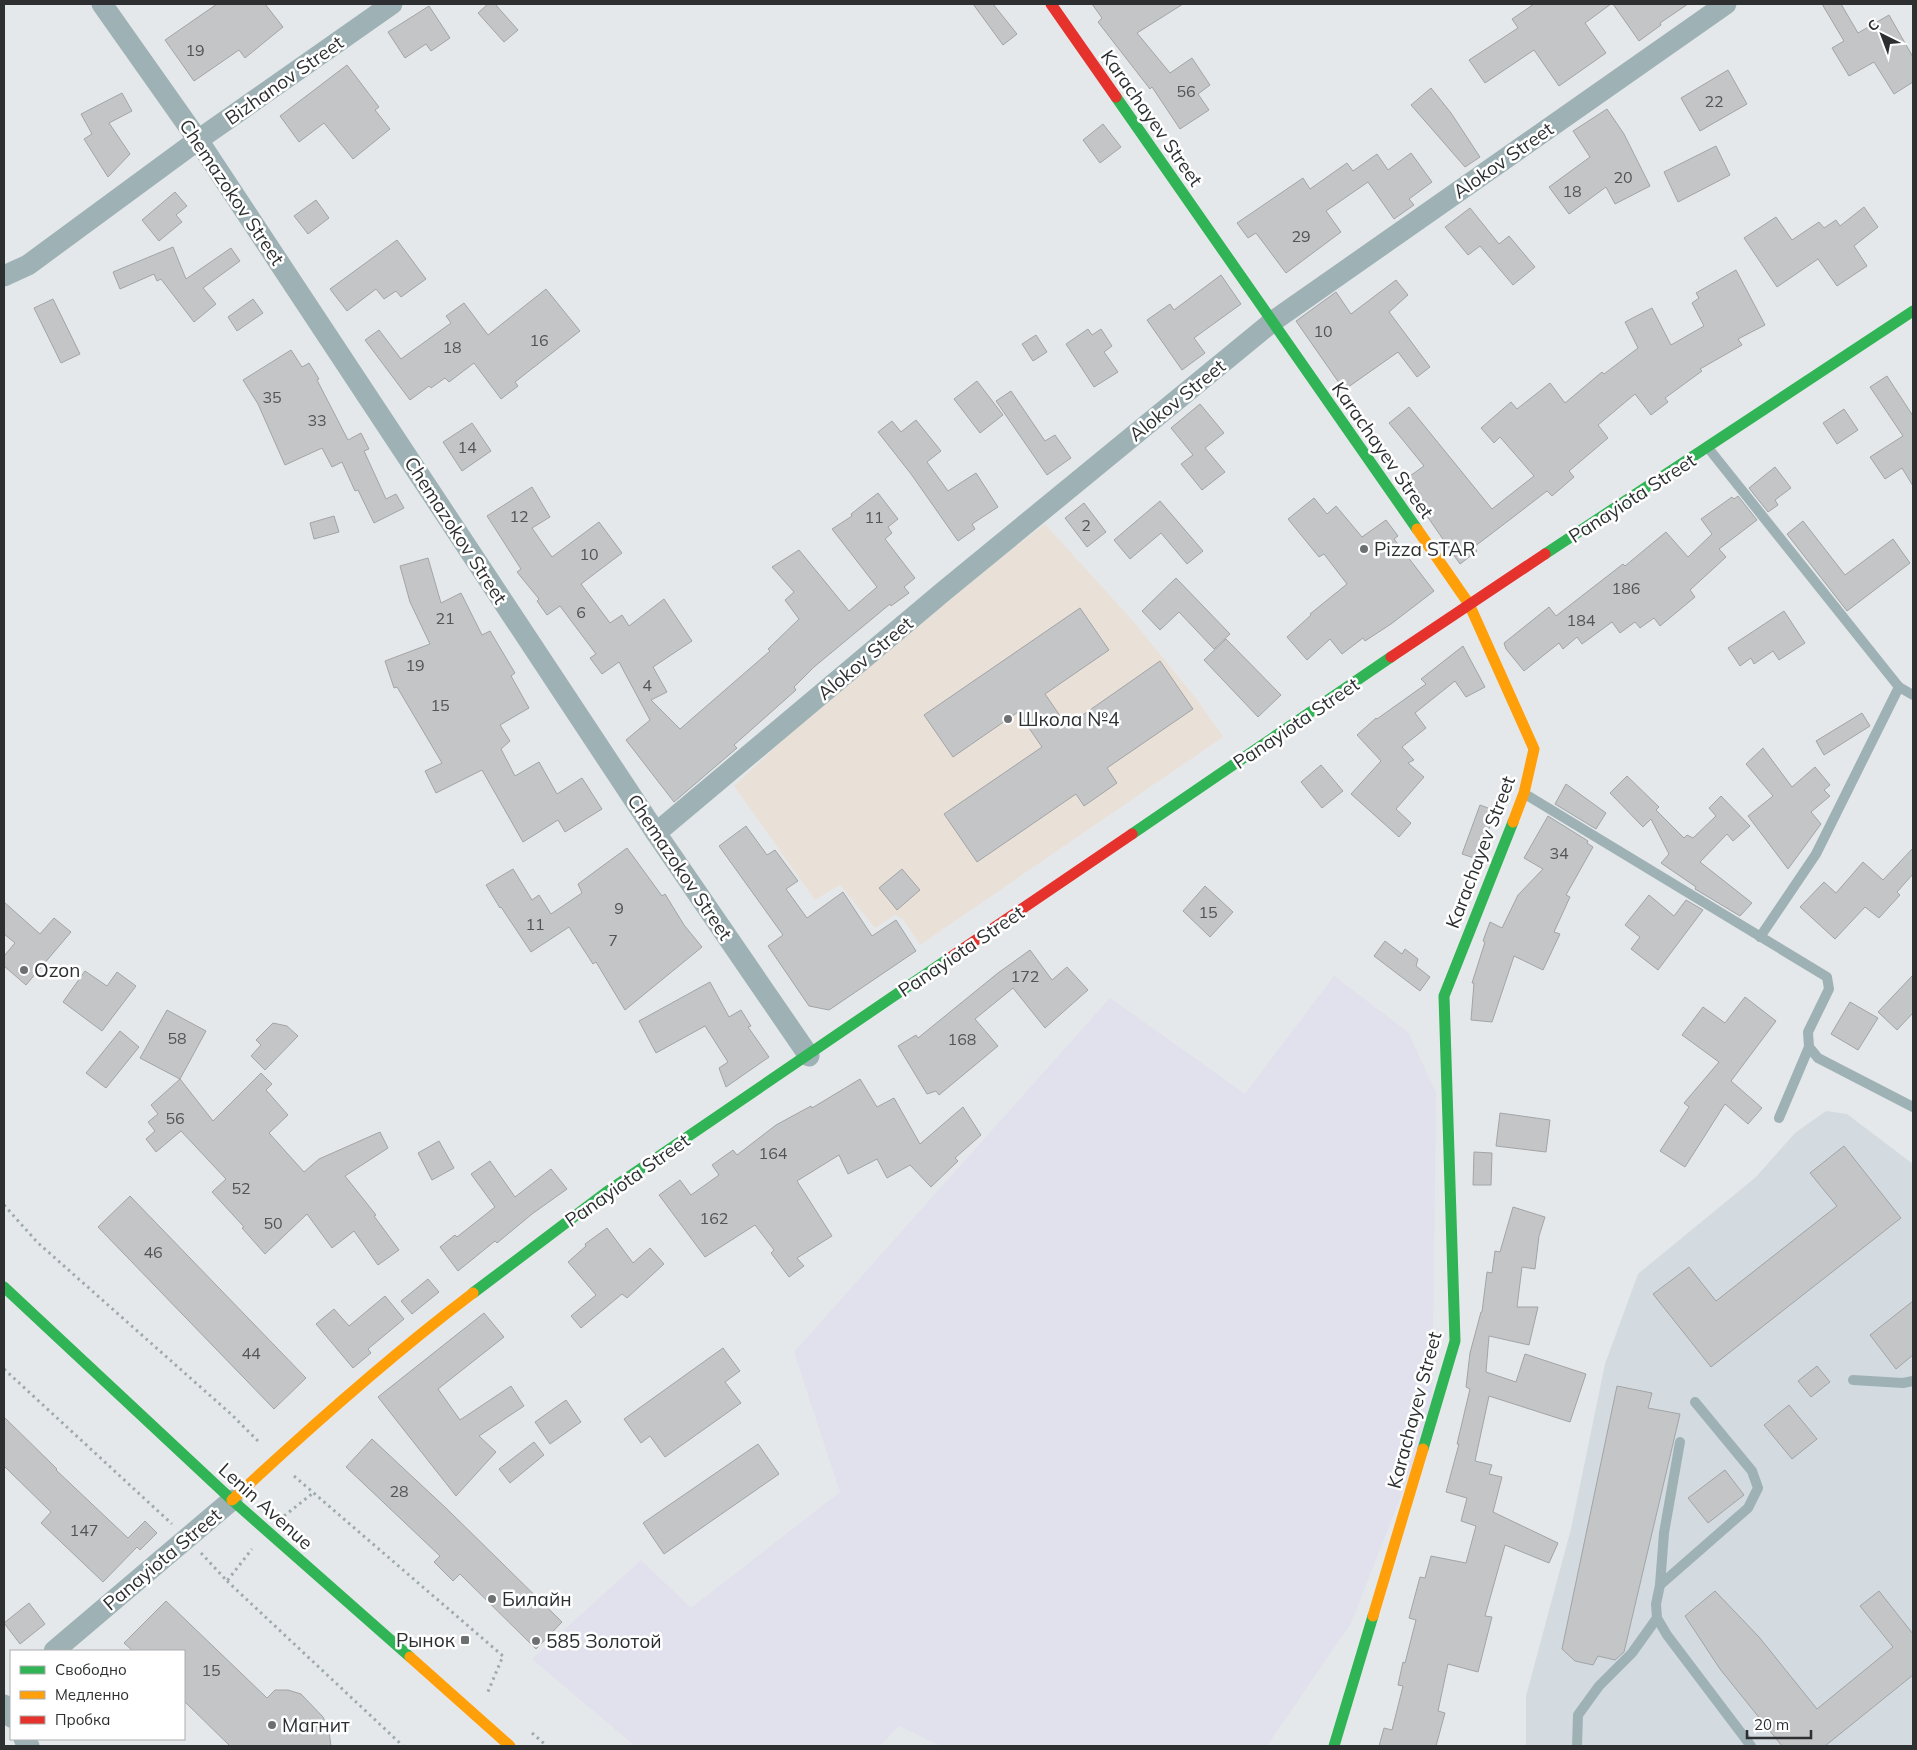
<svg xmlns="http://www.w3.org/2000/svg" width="1917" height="1750" font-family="Mulish,sans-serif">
  <rect width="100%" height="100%" fill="#e5e8ea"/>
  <polygon fill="#e1e0ed" points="1334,976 1408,1032 1436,1093 1432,1418 1351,1623 1267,1746 941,1746 899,1726 880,1746 635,1746 532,1659 641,1560 691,1608 840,1492 794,1352 1110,998 1245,1094"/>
  <polygon fill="#d3dae0" points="1826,1111 1847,1114 1913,1164 1913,1746 1526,1746 1526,1696 1571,1529 1605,1364 1638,1274 1756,1177 1795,1133"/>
  <polygon fill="#e9e0d8" points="1045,524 1133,621 1198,701 1223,737 920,945 903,919 895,915 875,928 840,885 815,900 734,786 850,677 970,580"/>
  <g fill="#c3c5c7" stroke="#a2a4a6">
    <polygon points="217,4 265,4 283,27 245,58 239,50 194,81 165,40"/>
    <polygon points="488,4 495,4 518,30 504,42 478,13"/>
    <polygon points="973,4 993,4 1017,34 1003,45"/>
    <polygon points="1092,4 1183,4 1137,33 1170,73 1192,58 1210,85 1198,94 1209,110 1180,129 1152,87 1150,89 1098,22 1102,18"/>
    <polygon points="1534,4 1611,4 1585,23 1606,53 1559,86 1534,50 1485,83 1469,60 1518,28 1512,19"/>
    <polygon points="1613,4 1688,4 1660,23 1661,25 1639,41"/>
    <polygon points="1822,4 1841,4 1858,33 1889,15 1913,57 1913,82 1894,94 1874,62 1849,76 1832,48 1844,41"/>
    <polygon points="429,6 450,38 431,51 426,44 405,58 388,32"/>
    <polygon points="347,65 379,107 375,110 390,129 353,159 324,123 299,142 280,116"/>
    <polygon points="1728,70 1747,104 1700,131 1681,98"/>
    <polygon points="1431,88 1451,113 1480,157 1465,167 1411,105"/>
    <polygon points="122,93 132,111 109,123 130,154 108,177 84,139 92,134 81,114"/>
    <polygon points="1607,109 1624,134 1650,186 1615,204 1606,187 1569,214 1549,187 1590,157 1573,131"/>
    <polygon points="1103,124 1121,147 1100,163 1083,140"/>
    <polygon points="1716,146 1730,175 1678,202 1664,172"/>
    <polygon points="1411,153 1432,182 1409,199 1414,205 1394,219 1368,182 1326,211 1341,232 1286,273 1256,233 1248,238 1237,223 1303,178 1310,189 1347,163 1353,171 1377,154 1388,170"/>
    <polygon points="175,192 187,206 176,215 182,222 159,241 142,220"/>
    <polygon points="316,200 329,218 308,234 294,216"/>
    <polygon points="1864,207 1878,227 1854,246 1867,266 1837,286 1818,259 1777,287 1744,238 1776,217 1792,240 1819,222 1824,228 1836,220 1840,226"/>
    <polygon points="1470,208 1499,244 1509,236 1535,267 1513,285 1480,246 1468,255 1445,227"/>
    <polygon points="397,240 426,279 401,297 396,291 384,299 376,289 347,311 330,289"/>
    <polygon points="173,247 186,279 231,248 240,261 203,288 216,304 194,322 161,279 157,281 154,274 120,289 113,272"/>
    <polygon points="1736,270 1765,325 1738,339 1742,345 1700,369 1702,371 1665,398 1668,402 1651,415 1635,394 1598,425 1608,438 1569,471 1574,477 1552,496 1547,491 1512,518 1474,547 1477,551 1460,564 1403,481 1424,466 1389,423 1409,407 1492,509 1534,476 1500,437 1494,443 1481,428 1511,402 1517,409 1550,383 1565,403 1602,372 1604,374 1638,348 1625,322 1652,308 1671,345 1704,326 1692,303 1699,298 1696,293"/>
    <polygon points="1221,275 1241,304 1194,338 1205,353 1182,370 1147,320 1170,304 1174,310"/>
    <polygon points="1396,280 1408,295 1389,312 1430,367 1417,377 1398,352 1344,390 1296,321 1336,292 1351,314"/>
    <polygon points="546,289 580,331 515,382 518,386 501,399 474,363 449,382 445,378 431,388 429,386 410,400 365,340 379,330 401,359 451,323 446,316 464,303 488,335"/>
    <polygon points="53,299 80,354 61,363 34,308"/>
    <polygon points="253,299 263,313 237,331 228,317"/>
    <polygon points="1088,329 1092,335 1101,329 1112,346 1104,352 1118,372 1094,387 1066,344"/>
    <polygon points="1036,335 1047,352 1033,361 1022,344"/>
    <polygon points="291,350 302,367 309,363 319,379 317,380 348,440 361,433 369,449 364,451 386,499 396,494 404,508 374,523 358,490 355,491 342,462 332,467 322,448 285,465 258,404 243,380"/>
    <polygon points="1887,376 1913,416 1913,486 1902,468 1885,479 1870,457 1903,436 1870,387"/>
    <polygon points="977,381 1003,415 980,433 954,399"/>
    <polygon points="1011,391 1045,441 1055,435 1071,458 1047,475 996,401"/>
    <polygon points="1200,404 1224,433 1205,448 1225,472 1202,490 1181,464 1193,455 1171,428"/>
    <polygon points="1844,409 1858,430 1837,444 1823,423"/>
    <polygon points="916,420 941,451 927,462 948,491 976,473 998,507 972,524 975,529 958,541 911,474 878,432 892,421 901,432"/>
    <polygon points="472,423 491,451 462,471 443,442"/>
    <polygon points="1775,467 1791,488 1775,500 1778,505 1768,512 1749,488"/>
    <polygon points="532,487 550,517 532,528 552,557 599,522 622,553 581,584 610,623 622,615 629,626 664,599 692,641 653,667 667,692 651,700 680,729 770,651 768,649 799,619 785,600 794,592 772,567 799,550 849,611 877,587 832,529 852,516 851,514 878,493 898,519 888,527 892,533 885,539 915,578 904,587 909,593 891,606 890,604 814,667 794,687 796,690 734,745 737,748 674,802 626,740 650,720 619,662 602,674 590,658 596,654 560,606 547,615 537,601 539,599 517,572 521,569 487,516"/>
    <polygon points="1738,496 1757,520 1719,549 1726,557 1690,590 1695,597 1660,626 1654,618 1640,628 1635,622 1620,633 1612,622 1582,644 1577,637 1563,649 1559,643 1524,671 1506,649 1504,643 1549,607 1556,616 1623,564 1625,566 1666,532 1688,557 1712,534 1701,519 1732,497 1734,499"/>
    <polygon points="1314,498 1327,514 1336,506 1362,537 1386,520 1398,536 1394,539 1434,591 1391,624 1365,641 1363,638 1342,654 1330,639 1307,660 1287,637 1311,615 1310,614 1347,584 1324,554 1319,557 1288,519"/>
    <polygon points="1160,501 1203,551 1187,564 1161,533 1130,559 1114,540"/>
    <polygon points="1084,503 1106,532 1087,547 1065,518"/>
    <polygon points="334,516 339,532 314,539 310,523"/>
    <polygon points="1803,521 1845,575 1893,539 1910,563 1847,611 1787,534"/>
    <polygon points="428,558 441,603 461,593 482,635 490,631 515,673 511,676 529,708 500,725 510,741 501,749 515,776 539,762 557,794 582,778 602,809 565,832 558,820 523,842 482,770 436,793 425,771 442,763 397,687 394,688 385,661 430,644 410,602 400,566"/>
    <polygon points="1176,578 1230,634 1214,649 1179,612 1160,630 1142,611"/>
    <polygon points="1080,608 1109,650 1045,694 1067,726 1160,661 1193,709 1107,768 1117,783 1084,806 1076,794 977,862 944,814 1042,747 1018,712 953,757 924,715"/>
    <polygon points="1784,611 1805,643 1779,660 1773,651 1754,664 1751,658 1740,666 1728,648"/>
    <polygon points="1226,639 1281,695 1258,717 1204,660"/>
    <polygon points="1463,646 1485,687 1466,697 1455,681 1415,713 1426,728 1402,747 1414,760 1408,763 1424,777 1396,809 1411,823 1399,837 1351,794 1381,761 1357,735 1376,718 1377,719 1426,684 1421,679"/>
    <polygon points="1862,713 1870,726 1824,755 1816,741"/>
    <polygon points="1763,748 1792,787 1815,767 1830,785 1824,790 1830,796 1811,812 1821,824 1788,869 1748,816 1773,796 1746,764"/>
    <polygon points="1321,765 1343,791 1322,808 1301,782"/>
    <polygon points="1627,776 1659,807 1656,810 1684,838 1687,835 1693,838 1716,816 1709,808 1721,796 1750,826 1733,841 1727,834 1700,862 1752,903 1740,916 1695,889 1696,887 1661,863 1669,854 1651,819 1643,827 1610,793"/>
    <polygon points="1566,784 1606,813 1596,829 1555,804"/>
    <polygon points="1480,805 1496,811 1477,859 1462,854"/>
    <polygon points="1548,816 1588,841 1587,843 1593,847 1566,895 1570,897 1554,932 1560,934 1543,970 1514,956 1492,1022 1471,1020 1474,983 1472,983 1485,942 1483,941 1490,922 1502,928 1518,895 1543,869 1524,858"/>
    <polygon points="746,826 767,855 775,850 798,881 786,889 807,918 843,892 872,936 896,920 916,951 829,1010 809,1006 768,946 783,935 719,846"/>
    <polygon points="627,848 662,896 665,894 684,925 702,947 625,1010 596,962 593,964 569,927 531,952 501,907 500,908 486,885 513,869 532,900 539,895 551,914 582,893 578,884"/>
    <polygon points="1913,848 1913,874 1897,892 1900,895 1879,918 1865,907 1835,939 1800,907 1824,882 1836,893 1863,862 1883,880"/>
    <polygon points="902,869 920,890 897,910 879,888"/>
    <polygon points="1205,886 1233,912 1210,937 1183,911"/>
    <polygon points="1649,895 1674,916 1686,900 1703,910 1658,970 1631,949 1640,937 1625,925"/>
    <polygon points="4,902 40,934 54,918 71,932 26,985 4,966 4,956 15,943 4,934"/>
    <polygon points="1385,941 1402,954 1405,949 1418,959 1416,966 1430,977 1420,991 1374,956"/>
    <polygon points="1030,950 1052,980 1067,967 1088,990 1045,1028 1013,988 975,1019 998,1046 939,1095 936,1091 927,1094 898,1046 916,1035 918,1038 998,973"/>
    <polygon points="85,971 107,986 117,972 136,986 102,1031 63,1002"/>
    <polygon points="1913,975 1913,1013 1897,1030 1878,1012"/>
    <polygon points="710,982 729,1017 741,1010 751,1026 748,1027 769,1057 726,1087 719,1068 728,1062 705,1026 656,1053 639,1021"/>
    <polygon points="1745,997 1776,1021 1731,1081 1762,1108 1748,1124 1725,1104 1685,1167 1660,1151 1689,1107 1684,1103 1719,1062 1682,1035 1703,1007 1725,1023"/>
    <polygon points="1850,1002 1878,1018 1858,1050 1831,1034"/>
    <polygon points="167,1010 206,1031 180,1079 140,1058"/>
    <polygon points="273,1023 287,1026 298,1036 265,1070 251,1056 261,1045 256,1040"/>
    <polygon points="120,1031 139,1047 106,1088 86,1073"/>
    <polygon points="261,1073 272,1084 266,1090 288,1115 269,1133 304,1172 319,1159 380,1132 388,1148 345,1176 376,1215 374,1216 399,1250 378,1265 354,1231 332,1248 307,1214 265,1254 242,1228 244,1227 212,1192 226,1179 181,1131 156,1152 146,1139 155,1131 148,1122 158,1114 151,1105 180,1079 213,1121"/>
    <polygon points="860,1079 877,1107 894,1098 920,1144 963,1107 981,1135 955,1158 958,1161 931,1187 910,1165 887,1178 877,1159 848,1174 839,1155 797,1181 832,1236 797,1258 804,1266 789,1277 771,1253 774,1250 755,1225 705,1257 659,1195 680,1180 691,1195 719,1175 712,1165 733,1150 737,1155 776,1125 811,1106 812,1108"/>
    <polygon points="1500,1113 1550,1120 1546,1152 1496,1146"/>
    <polygon points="439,1141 454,1168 432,1180 418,1153"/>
    <polygon points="1844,1146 1901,1218 1711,1367 1653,1294 1689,1267 1716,1301 1837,1206 1810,1173"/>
    <polygon points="1474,1152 1492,1153 1491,1185 1473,1185"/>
    <polygon points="490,1161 515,1197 551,1169 567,1189 532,1214 497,1243 495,1241 458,1271 440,1247 455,1235 457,1237 495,1207 471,1174"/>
    <polygon points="130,1196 306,1378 274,1409 98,1227"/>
    <polygon points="1513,1207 1545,1217 1539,1236 1535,1269 1522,1267 1517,1307 1538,1307 1529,1345 1489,1336 1486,1372 1516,1382 1525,1354 1586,1374 1570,1422 1489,1396 1475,1461 1492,1465 1489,1474 1502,1477 1493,1512 1558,1543 1549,1563 1505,1545 1485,1616 1492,1617 1478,1672 1448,1664 1438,1711 1445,1713 1436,1746 1379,1746 1384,1728 1392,1730 1403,1686 1398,1685 1403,1662 1405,1663 1416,1620 1409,1618 1420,1577 1425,1578 1431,1556 1466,1563 1476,1526 1461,1521 1467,1498 1446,1492 1459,1444 1457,1444 1470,1389 1466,1387 1470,1353 1481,1312 1482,1312 1487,1272 1492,1273 1495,1251 1500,1252"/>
    <polygon points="607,1228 633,1263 650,1248 664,1264 627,1298 622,1294 581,1328 571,1316 596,1295 568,1262 586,1246 585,1244"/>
    <polygon points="428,1279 439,1292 412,1314 401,1301"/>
    <polygon points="385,1296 404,1319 368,1349 371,1353 353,1368 316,1324 334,1309 349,1326"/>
    <polygon points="1913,1301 1913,1355 1896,1369 1870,1335"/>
    <polygon points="484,1313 504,1337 438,1389 460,1420 511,1386 524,1406 479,1436 496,1452 456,1496 378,1397"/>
    <polygon points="723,1348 740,1371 725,1382 741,1403 665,1457 650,1436 641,1443 624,1419"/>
    <polygon points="1817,1366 1830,1382 1811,1397 1798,1381"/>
    <polygon points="1617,1386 1652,1393 1648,1408 1680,1414 1624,1652 1615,1660 1598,1656 1593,1665 1575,1661 1562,1649"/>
    <polygon points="566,1400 581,1422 550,1444 535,1422"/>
    <polygon points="1789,1405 1817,1439 1792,1459 1764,1425"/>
    <polygon points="4,1417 57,1469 56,1470 128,1538 145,1521 157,1533 140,1550 137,1547 103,1582 41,1523 51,1512 4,1466"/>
    <polygon points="372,1439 447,1509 562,1622 536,1649 460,1574 453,1581 434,1562 440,1556 346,1467"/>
    <polygon points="534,1442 544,1455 510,1483 499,1469"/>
    <polygon points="758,1444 779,1474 664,1554 643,1523"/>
    <polygon points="1725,1470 1744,1495 1708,1523 1688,1498"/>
    <polygon points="1715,1591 1759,1637 1817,1709 1893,1647 1860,1606 1879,1591 1913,1634 1913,1675 1825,1746 1782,1746 1720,1669 1685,1616"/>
    <polygon points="166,1601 267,1698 275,1690 288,1690 301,1694 323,1717 329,1731 331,1746 230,1746 184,1701 184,1651 133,1651 124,1643"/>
    <polygon points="29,1603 45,1624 20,1644 4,1623"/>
  </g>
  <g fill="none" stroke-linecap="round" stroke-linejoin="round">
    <g stroke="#9eabae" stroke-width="3" stroke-dasharray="2.5 4" stroke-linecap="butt">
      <polyline points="4,1205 37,1242 232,1415 259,1442"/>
      <polyline points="4,1369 172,1524"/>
      <polyline points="294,1476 503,1656 487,1694 488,1695"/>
      <polyline points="284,1516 313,1493"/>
      <polyline points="201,1553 227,1581 252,1549"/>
      <polyline points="227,1581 403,1746"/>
      <polyline points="532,1733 547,1746"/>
    </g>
    <g stroke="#9eb2b6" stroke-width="10">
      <polyline points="1709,449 1899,687 1913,695"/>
      <polyline points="1525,794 1827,977 1829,989 1808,1032 1809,1047 1818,1058 1913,1107"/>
      <polyline points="1760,937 1816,854 1899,687"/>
      <polyline points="1779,1118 1809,1047"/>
      <polyline points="1853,1380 1903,1383 1913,1381"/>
      <polyline points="1695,1402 1752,1471 1758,1488 1748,1508 1660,1585 1656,1604 1657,1618 1667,1635 1751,1746"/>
      <polyline points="1660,1585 1664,1533 1680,1442"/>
      <polyline points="1577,1746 1578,1715 1599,1686 1632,1653 1657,1618"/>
    </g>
    <g stroke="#9eb2b6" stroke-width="21">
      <polyline points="102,4 198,140 656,833 809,1056"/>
      <polyline points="4,276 28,265 198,140 392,4"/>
      <polyline points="656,833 944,591 1272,322 1726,4"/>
      <polyline points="54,1651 232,1500"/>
      <polyline points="4,1705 11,1717"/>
      <polyline points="24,1739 29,1746"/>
    </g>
    <g stroke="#30b455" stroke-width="11">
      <polyline points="1116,97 1417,529"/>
      <polyline points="1545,554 1913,311"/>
      <polyline points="1132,834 1391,657"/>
      <polyline points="4,1287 232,1500 410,1657"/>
      <polyline points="473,1293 608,1191 948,959"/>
      <polyline points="1423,1449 1455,1341 1444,996 1513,822"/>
      <polyline points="1334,1746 1373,1616"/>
    </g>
    <g stroke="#ff9f0a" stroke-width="11">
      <polyline points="1417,529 1469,604 1534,749 1524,793 1513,822"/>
      <path d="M 232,1500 C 309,1428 389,1357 473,1293"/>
      <polyline points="1373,1616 1423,1449"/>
      <polyline points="410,1657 510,1746"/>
    </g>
    <g stroke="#e5322d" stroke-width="11">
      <polyline points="1051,4 1116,97"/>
      <polyline points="1391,657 1545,554"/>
      <polyline points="948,959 1132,834"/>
    </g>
  </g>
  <g fill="#6d7071" stroke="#fff" stroke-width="2">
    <circle cx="1364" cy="549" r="5"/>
    <circle cx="1008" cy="719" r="5"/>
    <circle cx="24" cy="970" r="5"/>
    <circle cx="492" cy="1599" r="5"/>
    <rect x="460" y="1635" width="10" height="10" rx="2.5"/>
    <circle cx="536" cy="1641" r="5"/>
    <circle cx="272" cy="1725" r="5"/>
  </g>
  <g text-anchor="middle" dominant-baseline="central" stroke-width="5" stroke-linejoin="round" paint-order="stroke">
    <g font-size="16" fill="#525456">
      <text x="195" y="50">19</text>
      <text x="1186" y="91">56</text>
      <text x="1714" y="101">22</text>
      <text x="1623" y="177">20</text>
      <text x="1572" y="191">18</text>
      <text x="1301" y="236">29</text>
      <text x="1323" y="331">10</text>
      <text x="539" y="340">16</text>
      <text x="452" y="347">18</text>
      <text x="272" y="397">35</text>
      <text x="317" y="420">33</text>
      <text x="467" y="447">14</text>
      <text x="519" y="516">12</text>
      <text x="874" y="517">11</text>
      <text x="1086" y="525">2</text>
      <text x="589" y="554">10</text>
      <text x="1626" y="588">186</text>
      <text x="581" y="612">6</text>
      <text x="445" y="618">21</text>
      <text x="1581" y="620">184</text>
      <text x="415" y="665">19</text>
      <text x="647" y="685">4</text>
      <text x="440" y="705">15</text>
      <text x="1559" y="853">34</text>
      <text x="619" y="908">9</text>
      <text x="1208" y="912">15</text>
      <text x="535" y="924">11</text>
      <text x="613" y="940">7</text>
      <text x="1025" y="976">172</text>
      <text x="177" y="1038">58</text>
      <text x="962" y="1039">168</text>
      <text x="175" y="1118">56</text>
      <text x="773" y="1153">164</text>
      <text x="241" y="1188">52</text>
      <text x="714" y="1218">162</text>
      <text x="273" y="1223">50</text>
      <text x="153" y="1252">46</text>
      <text x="251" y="1353">44</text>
      <text x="399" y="1491">28</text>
      <text x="84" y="1530">147</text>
      <text x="211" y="1670">15</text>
    </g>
    <g font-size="19" fill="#2d2f30" stroke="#fff">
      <text transform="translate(284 80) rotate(-35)">Bizhanov Street</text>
      <text transform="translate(1152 118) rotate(55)">Karachayev Street</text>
      <text transform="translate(1503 160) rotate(-35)">Alokov Street</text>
      <text transform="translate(232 192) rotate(56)">Chemazokov Street</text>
      <text transform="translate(1177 400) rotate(-39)">Alokov Street</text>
      <text transform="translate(1383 450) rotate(55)">Karachayev Street</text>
      <text transform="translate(1632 498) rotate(-33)">Panayiota Street</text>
      <text transform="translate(456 530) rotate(57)">Chemazokov Street</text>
      <text transform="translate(865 658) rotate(-40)">Alokov Street</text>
      <text transform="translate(1296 723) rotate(-34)">Panayiota Street</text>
      <text transform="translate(1480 852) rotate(-69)">Karachayev Street</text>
      <text transform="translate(680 867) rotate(56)">Chemazokov Street</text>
      <text transform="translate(961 951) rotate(-34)">Panayiota Street</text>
      <text transform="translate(627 1180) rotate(-35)">Panayiota Street</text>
      <text transform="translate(1414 1410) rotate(-75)">Karachayev Street</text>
      <text transform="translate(266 1506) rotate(42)">Lenin Avenue</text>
      <text transform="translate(162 1559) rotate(-40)">Panayiota Street</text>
    </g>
    <g font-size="19" fill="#2d2f30" stroke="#fff" text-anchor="start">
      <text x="1374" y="549">Pizza STAR</text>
      <text x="1018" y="719">Школа №4</text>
      <text x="34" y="970">Ozon</text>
      <text x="502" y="1599">Билайн</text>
      <text x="455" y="1640" text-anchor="end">Рынок</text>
      <text x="546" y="1641">585 Золотой</text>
      <text x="282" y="1725">Магнит</text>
    </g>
  </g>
  <rect width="1917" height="1750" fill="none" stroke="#2d2f30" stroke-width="10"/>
  <rect x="10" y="1650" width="175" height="90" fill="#ffffff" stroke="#abacac"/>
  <rect x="20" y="1666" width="25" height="8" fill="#30b455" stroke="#abacac"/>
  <text x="55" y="1675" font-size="15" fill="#2d2f30">Свободно</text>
  <rect x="20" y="1691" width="25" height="8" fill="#ff9f0a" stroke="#abacac"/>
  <text x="55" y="1700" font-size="15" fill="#2d2f30">Медленно</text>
  <rect x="20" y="1716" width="25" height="8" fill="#e5322d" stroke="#abacac"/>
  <text x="55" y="1725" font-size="15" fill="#2d2f30">Пробка</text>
  <g transform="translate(1882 35) rotate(318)" stroke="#ffffff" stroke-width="4" paint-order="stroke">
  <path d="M0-4L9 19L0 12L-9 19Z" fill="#2d2f30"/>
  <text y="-8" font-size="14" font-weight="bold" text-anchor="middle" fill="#2d2f30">С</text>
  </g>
  <path d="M1747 1730v8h64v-8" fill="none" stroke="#2d2f30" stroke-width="2.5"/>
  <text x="1754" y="1730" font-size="15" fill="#2d2f30" stroke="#ffffff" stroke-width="4" paint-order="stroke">20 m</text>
</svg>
